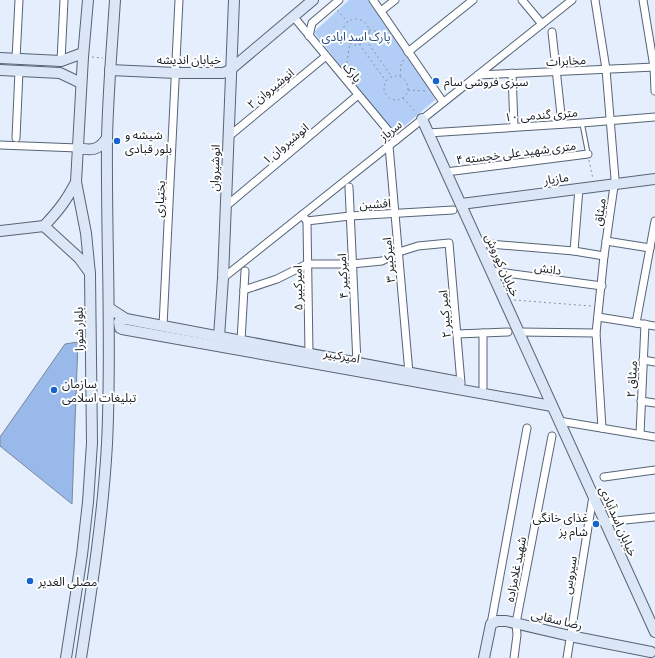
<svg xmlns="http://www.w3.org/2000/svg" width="655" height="658" font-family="Commissioner,'Noto Sans Arabic',sans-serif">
  <rect width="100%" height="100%" fill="#e5eefc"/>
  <polygon fill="#b3cef6" points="349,0 369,0 436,99 394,135 314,32"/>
  <polygon fill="#98b9e9" stroke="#7a879c" points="78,342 72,504 0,446 0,437 65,344"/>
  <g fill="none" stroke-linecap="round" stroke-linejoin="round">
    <defs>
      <polyline id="lane" points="582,123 588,154"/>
      <g id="street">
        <polyline points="373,0 443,102"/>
        <polyline points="522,0 542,24"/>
        <polyline points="595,0 606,69 615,179 604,256 596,333 602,428"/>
        <polyline points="643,0 654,67 655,91"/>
        <polyline points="381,11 395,0"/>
        <polyline points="293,16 396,140"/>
        <polyline points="552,32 562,124"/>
        <polyline points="309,36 312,23 339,0"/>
        <polyline points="408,52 473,0"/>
        <polyline points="16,59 19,0"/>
        <polyline points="61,61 64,0"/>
        <polyline points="512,73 514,127"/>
        <polyline points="478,75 655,67"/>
        <polyline points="428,133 582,123 655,117"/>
        <polyline points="228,137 326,56"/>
        <polyline points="16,138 19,71"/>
        <polyline points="0,145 78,148"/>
        <polyline points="389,146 409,373"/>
        <polyline points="446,172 588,154"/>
        <polyline points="349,187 357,363"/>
        <polyline points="225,207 358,95"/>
        <polyline points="302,215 307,221 350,216 453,210"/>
        <polyline points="307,221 309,354"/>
        <polyline points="606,241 650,248"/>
        <polyline points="478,243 574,251 579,188"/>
        <polyline points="574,251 604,256"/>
        <polyline points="491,271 602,286"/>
        <polyline points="223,278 572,0"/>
        <polyline points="244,290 277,279 307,264 352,264 382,261 399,252 418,246 449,243 461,383"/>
        <polyline points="598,317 655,326"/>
        <polyline points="636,323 655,221"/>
        <polyline points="163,326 179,0"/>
        <polyline points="519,332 596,333"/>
        <polyline points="483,333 483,387"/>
        <polyline points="457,334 508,332"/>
        <polyline points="241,341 245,271"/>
        <polyline points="643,360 655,362"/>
        <polyline points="641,401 655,403"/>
        <polyline points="559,421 655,437"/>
        <polyline points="640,434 645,324"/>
        <polyline points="604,477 655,470"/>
        <polyline points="605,522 655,517"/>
        <polyline points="491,624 527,428"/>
        <polyline points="514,658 517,635 516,623 552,436"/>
        <polyline points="567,658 593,496"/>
      </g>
      <g id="secondary">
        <polyline points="0,58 61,61 83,53"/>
        <polyline points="0,70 60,73 81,83"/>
        <polyline points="110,70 176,73 223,73 230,70 313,0"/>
        <polyline points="422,119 655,632"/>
        <path d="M 78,148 C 92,151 99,150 107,138"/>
        <polyline points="461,204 655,179"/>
        <polyline points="44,226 79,258 90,273"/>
        <path d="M 44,226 C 59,210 66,201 76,182"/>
        <polyline points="0,231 44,226"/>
        <polyline points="109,308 126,319 459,382"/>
        <polyline points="126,319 122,320 119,322 120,328 122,329 552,406"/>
        <polyline points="219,337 223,278 234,0"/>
        <polyline points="66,658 82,555 88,502 92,443 90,274 86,233 76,182 83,57 88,0"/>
        <path d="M 81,658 C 92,587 103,516 107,444 C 112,342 106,241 107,139 C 108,93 112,46 115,0"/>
        <polyline points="484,658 491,624 497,621 506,621 570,636 651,652"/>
      </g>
    </defs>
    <use href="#lane" stroke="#576477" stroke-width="5.5"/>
    <use href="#street" stroke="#576477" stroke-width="9"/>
    <use href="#secondary" stroke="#576477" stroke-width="12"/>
    <g stroke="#8c939f" stroke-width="1" stroke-dasharray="2 3" stroke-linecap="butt">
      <polyline points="337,10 348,22"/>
      <circle cx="356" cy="32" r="13"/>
      <polyline points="369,30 386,33"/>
      <polyline points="366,40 392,77"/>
      <polyline points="359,44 386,81"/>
      <polyline points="92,57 103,58"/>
      <polyline points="346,68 350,43"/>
      <polyline points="400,76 401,65 404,59"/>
      <circle cx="396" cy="88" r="12"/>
      <polyline points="408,90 427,91"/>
      <polyline points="403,98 416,112"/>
      <polyline points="589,160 593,179"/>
      <polyline points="514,300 591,306"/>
    </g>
    <use href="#lane" stroke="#fff" stroke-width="3.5"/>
    <use href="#street" stroke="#fff" stroke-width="7"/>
    <use href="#secondary" stroke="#dbe6f7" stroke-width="10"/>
  </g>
  <g fill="#1763ce" stroke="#fff" stroke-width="1.5">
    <circle cx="436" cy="81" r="4"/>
    <circle cx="117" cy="141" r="4"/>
    <circle cx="54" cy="390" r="4"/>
    <circle cx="596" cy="524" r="4"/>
    <circle cx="30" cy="581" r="4"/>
  </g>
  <g text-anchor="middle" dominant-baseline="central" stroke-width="4" stroke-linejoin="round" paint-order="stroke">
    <g font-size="12" fill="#234a85" stroke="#fff">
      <text x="356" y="36">پارک اسد ابادی</text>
    </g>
    <g font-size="12" fill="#151a22" stroke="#fff">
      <text x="189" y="59">خیابان اندیشه</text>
      <text transform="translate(566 60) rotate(-3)">مخابرات</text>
      <text transform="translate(353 72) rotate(50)">پارک</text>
      <text transform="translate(270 88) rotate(-39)">انوشیروان ۲</text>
      <text transform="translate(541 114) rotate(-4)">۱۰ متری گندمی</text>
      <text transform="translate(390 130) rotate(-39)">سرباز</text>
      <text transform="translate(285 143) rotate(-40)">انوشیروان ۱</text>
      <text transform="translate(516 152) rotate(-7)">۴ متری شهید علی خجسته</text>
      <text transform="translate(214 168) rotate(-88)">انوشیروان</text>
      <text transform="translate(556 178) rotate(-8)">مازیار</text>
      <text transform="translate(159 199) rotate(-87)">بختیاری</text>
      <text transform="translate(375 203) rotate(-3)">افشین</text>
      <text transform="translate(599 212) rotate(-82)">میثاق</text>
      <text transform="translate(388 260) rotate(-95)">امیرکبیر ۳</text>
      <text transform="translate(503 265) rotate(66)">خیابان کوروش</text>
      <text transform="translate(548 268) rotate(8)">دانش</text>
      <text transform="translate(342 276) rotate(-93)">امیرکبیر ۴</text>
      <text transform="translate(297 288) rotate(-91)">امیرکبیر ۵</text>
      <text transform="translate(444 314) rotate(-95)">امیر کبیر ۲</text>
      <text transform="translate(78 329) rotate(-91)">بلوار شورا</text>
      <text transform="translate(342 355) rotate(10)">امیرکبیر</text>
      <text transform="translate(631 379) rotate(-87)">میثاق ۲</text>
      <text transform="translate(619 521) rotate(66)">خیابان اسدآبادی</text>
      <text transform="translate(515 569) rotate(-79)">شهید غلامزاده</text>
      <text transform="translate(569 575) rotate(-81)">سیروس</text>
      <text transform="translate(557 619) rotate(13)">رضا سقایی</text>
    </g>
    <g font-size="12" fill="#151a22" stroke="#fff" text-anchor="start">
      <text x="444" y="81">سبزی فروشی سام</text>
      <text x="125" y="134">شیشه و<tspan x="125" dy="14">بلور قبادی</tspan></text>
      <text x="62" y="383">سازمان<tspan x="62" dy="14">تبلیغات اسلامی</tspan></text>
      <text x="588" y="517" text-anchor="end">غذای خانگی<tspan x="588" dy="14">شام پز</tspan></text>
      <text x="38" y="581">مصلی الغدیر</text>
    </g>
  </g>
</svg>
